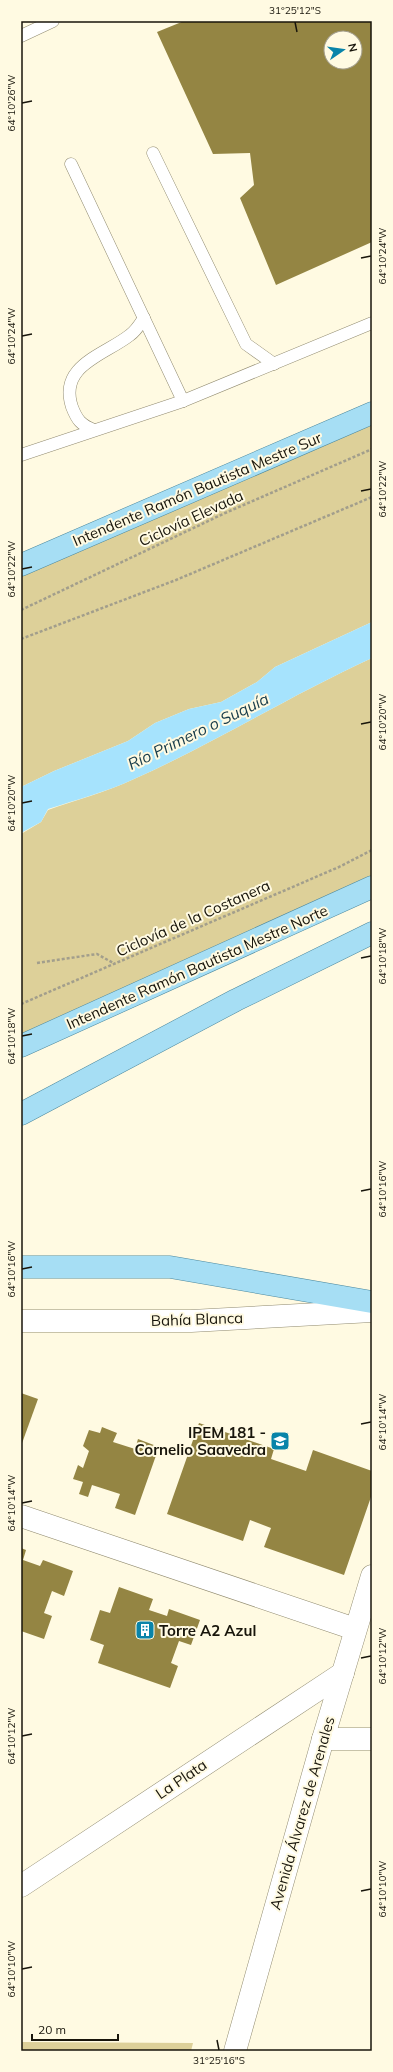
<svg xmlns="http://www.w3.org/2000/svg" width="393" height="2072" font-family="Mulish,sans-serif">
  <rect width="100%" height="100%" fill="#fffae2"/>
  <g fill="#ddd099">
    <polygon points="372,413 372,622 275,667 257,682 221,702 189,709 155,723 128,741 54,771 21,787 21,565"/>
    <path d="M 372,658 L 372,887 L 21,1046 L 21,834 L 41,822 L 48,810 C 76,800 106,792 134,779 C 215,743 291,695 372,658 Z"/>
    <polygon points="21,2042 193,2043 191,2051 21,2051"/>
  </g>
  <path fill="#a6e3fd" d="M 372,622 L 372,658 C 291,695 215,743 134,779 C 106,792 76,800 48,809 L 41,822 L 21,833 L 21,787 L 54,771 L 128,741 L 155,723 L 189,709 L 221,702 L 257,682 L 275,667 Z"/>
  <g fill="#948543" fill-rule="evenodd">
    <path d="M 184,21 L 372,21 L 372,242 L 276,285 L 240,198 L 254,185 L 250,153 L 213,154 L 157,32 ZM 331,38 L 355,38 L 355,62 L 331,62 Z"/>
    <polygon points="21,1393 38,1399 21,1446"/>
    <polygon points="199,1423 274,1449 271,1459 306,1471 313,1450 372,1471 372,1494 344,1575 264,1547 271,1528 250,1520 243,1541 167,1514"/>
    <polygon points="102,1427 117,1433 113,1442 135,1449 138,1439 159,1447 135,1515 115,1508 120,1494 92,1485 88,1497 79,1494 83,1482 73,1479 78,1465 83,1468 89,1451 83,1446 89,1430 100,1433"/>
    <polygon points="21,1548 26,1550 23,1560 40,1566 43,1560 73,1571 64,1596 52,1591 44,1613 52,1616 44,1639 21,1631"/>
    <polygon points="119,1587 153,1599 149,1610 167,1616 169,1609 200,1620 191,1645 179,1641 171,1663 178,1666 170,1688 98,1663 104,1645 90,1640 100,1610 110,1613"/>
  </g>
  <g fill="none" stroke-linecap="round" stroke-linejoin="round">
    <defs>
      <g id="lane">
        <polyline points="21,36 53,21"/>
        <polyline points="153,153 246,344 274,364"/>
        <polyline points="71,164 183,401"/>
        <path d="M 94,430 C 81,425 77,420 72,407 C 58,365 105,355 130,335 C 136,331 140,324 144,318"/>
        <polyline points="21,455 183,401 372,323"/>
      </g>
      <g id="street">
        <polyline points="21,1321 191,1321 372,1311"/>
        <polyline points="21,1516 355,1629"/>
        <polyline points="323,1739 372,1739"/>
        <polyline points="21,1886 343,1673"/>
        <polyline points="235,2051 323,1739 372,1576"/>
      </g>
      <g id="primary">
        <polyline points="21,565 372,413"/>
        <polyline points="21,1046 372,887"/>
        <polyline points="21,1114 236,1000 372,933"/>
        <polyline points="21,1267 170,1267 372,1302"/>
      </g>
    </defs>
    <use href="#lane" stroke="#918b70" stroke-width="13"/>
    <use href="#street" stroke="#918b70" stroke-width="23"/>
    <use href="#primary" stroke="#4e899e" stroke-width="23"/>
    <g stroke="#a29e8c" stroke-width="2.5" stroke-dasharray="3 2" stroke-linecap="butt">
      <polyline points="21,610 223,514 372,449"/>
      <polyline points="21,639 176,580 372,497"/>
      <polyline points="37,963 97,954 115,964"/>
      <polyline points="21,1004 339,867 372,850"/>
    </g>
    <use href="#lane" stroke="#fff" stroke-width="12"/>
    <use href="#street" stroke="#fff" stroke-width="22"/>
    <use href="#primary" stroke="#a6def4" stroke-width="22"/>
  </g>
  <path fill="none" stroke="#18150b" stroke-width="1.5" d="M 295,22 L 297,32M 22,103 L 32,101M 361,258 L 371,256M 22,336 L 32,334M 361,491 L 371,489M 22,569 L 32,567M 361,724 L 371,722M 22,803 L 32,801M 361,958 L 371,956M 22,1036 L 32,1034M 361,1191 L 371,1189M 22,1269 L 32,1267M 361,1424 L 371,1422M 22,1503 L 32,1501M 361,1658 L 371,1656M 22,1736 L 32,1734M 361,1891 L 371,1889M 22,1969 L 32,1967M 217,2040 L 219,2050"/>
  <defs>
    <symbol id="school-square" viewBox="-11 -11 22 22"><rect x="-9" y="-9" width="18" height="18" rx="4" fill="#0984a9" stroke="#fffae2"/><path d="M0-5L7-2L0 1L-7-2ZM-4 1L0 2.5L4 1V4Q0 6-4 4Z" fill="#fff"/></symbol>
    <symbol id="building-square" viewBox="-11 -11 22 22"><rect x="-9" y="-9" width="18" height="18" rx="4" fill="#0984a9" stroke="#fffae2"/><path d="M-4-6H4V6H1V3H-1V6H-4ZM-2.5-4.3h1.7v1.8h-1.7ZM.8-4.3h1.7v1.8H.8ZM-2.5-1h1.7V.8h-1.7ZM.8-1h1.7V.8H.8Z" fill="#fff"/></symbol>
  </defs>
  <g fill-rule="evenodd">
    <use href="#school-square" x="269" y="1430" width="22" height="22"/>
    <use href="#building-square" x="134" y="1619" width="22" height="22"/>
  </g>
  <g text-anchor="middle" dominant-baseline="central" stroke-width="4" stroke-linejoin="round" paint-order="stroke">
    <g font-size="15" fill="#18150b" stroke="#fffae2">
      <text transform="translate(197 489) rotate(-23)">Intendente Ramón Bautista Mestre Sur</text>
      <text transform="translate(191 518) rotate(-25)">Ciclovía Elevada</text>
      <text transform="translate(193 918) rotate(-24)">Ciclovía de la Costanera</text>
      <text transform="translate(197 967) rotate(-24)">Intendente Ramón Bautista Mestre Norte</text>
      <text transform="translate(197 1319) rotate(-2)">Bahía Blanca</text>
      <text transform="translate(181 1779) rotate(-34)">La Plata</text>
      <text transform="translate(302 1813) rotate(-74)">Avenida Álvarez de Arenales</text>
    </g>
    <g font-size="15" font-weight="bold" fill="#18150b" stroke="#fffae2" text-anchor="end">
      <text x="266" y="1432">IPEM 181 -<tspan x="266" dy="17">Cornelio Saavedra</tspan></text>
      <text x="159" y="1630" text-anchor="start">Torre A2 Azul</text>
    </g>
    <g font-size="16" font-style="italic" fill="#183c4a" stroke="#fffae2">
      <text transform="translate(198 731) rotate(-26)">Río Primero o Suquía</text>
    </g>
  </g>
  <rect width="393" height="2072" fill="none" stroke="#fffae2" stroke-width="44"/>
  <g transform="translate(343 50) rotate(77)"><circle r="19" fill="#fffae2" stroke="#a39e8c"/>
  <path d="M0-3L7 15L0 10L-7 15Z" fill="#0984a9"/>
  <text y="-6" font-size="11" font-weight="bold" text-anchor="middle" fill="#18150b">N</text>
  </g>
  <path d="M32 2034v6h86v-6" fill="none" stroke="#18150b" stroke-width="2"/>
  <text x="38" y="2034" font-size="12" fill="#18150b" stroke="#fffae2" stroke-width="3" paint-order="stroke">20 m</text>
  <rect x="22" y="22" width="349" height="2028" fill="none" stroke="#18150b" stroke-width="1.5"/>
  <g font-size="10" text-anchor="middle" fill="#18150b">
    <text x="295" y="14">31°25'12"S</text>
    <text transform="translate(11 103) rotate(-90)" y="4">64°10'26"W</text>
    <text transform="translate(382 256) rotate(-90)" y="4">64°10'24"W</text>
    <text transform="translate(11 336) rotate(-90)" y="4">64°10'24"W</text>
    <text transform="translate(382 489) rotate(-90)" y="4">64°10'22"W</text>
    <text transform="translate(11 569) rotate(-90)" y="4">64°10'22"W</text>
    <text transform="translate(382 722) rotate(-90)" y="4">64°10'20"W</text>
    <text transform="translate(11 803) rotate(-90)" y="4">64°10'20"W</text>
    <text transform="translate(382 956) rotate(-90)" y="4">64°10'18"W</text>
    <text transform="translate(11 1036) rotate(-90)" y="4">64°10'18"W</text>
    <text transform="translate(382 1189) rotate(-90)" y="4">64°10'16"W</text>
    <text transform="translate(11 1269) rotate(-90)" y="4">64°10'16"W</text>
    <text transform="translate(382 1422) rotate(-90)" y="4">64°10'14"W</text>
    <text transform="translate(11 1503) rotate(-90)" y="4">64°10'14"W</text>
    <text transform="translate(382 1656) rotate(-90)" y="4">64°10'12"W</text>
    <text transform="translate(11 1736) rotate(-90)" y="4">64°10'12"W</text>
    <text transform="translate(382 1889) rotate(-90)" y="4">64°10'10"W</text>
    <text transform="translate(11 1969) rotate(-90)" y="4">64°10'10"W</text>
    <text x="219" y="2064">31°25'16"S</text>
  </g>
</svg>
